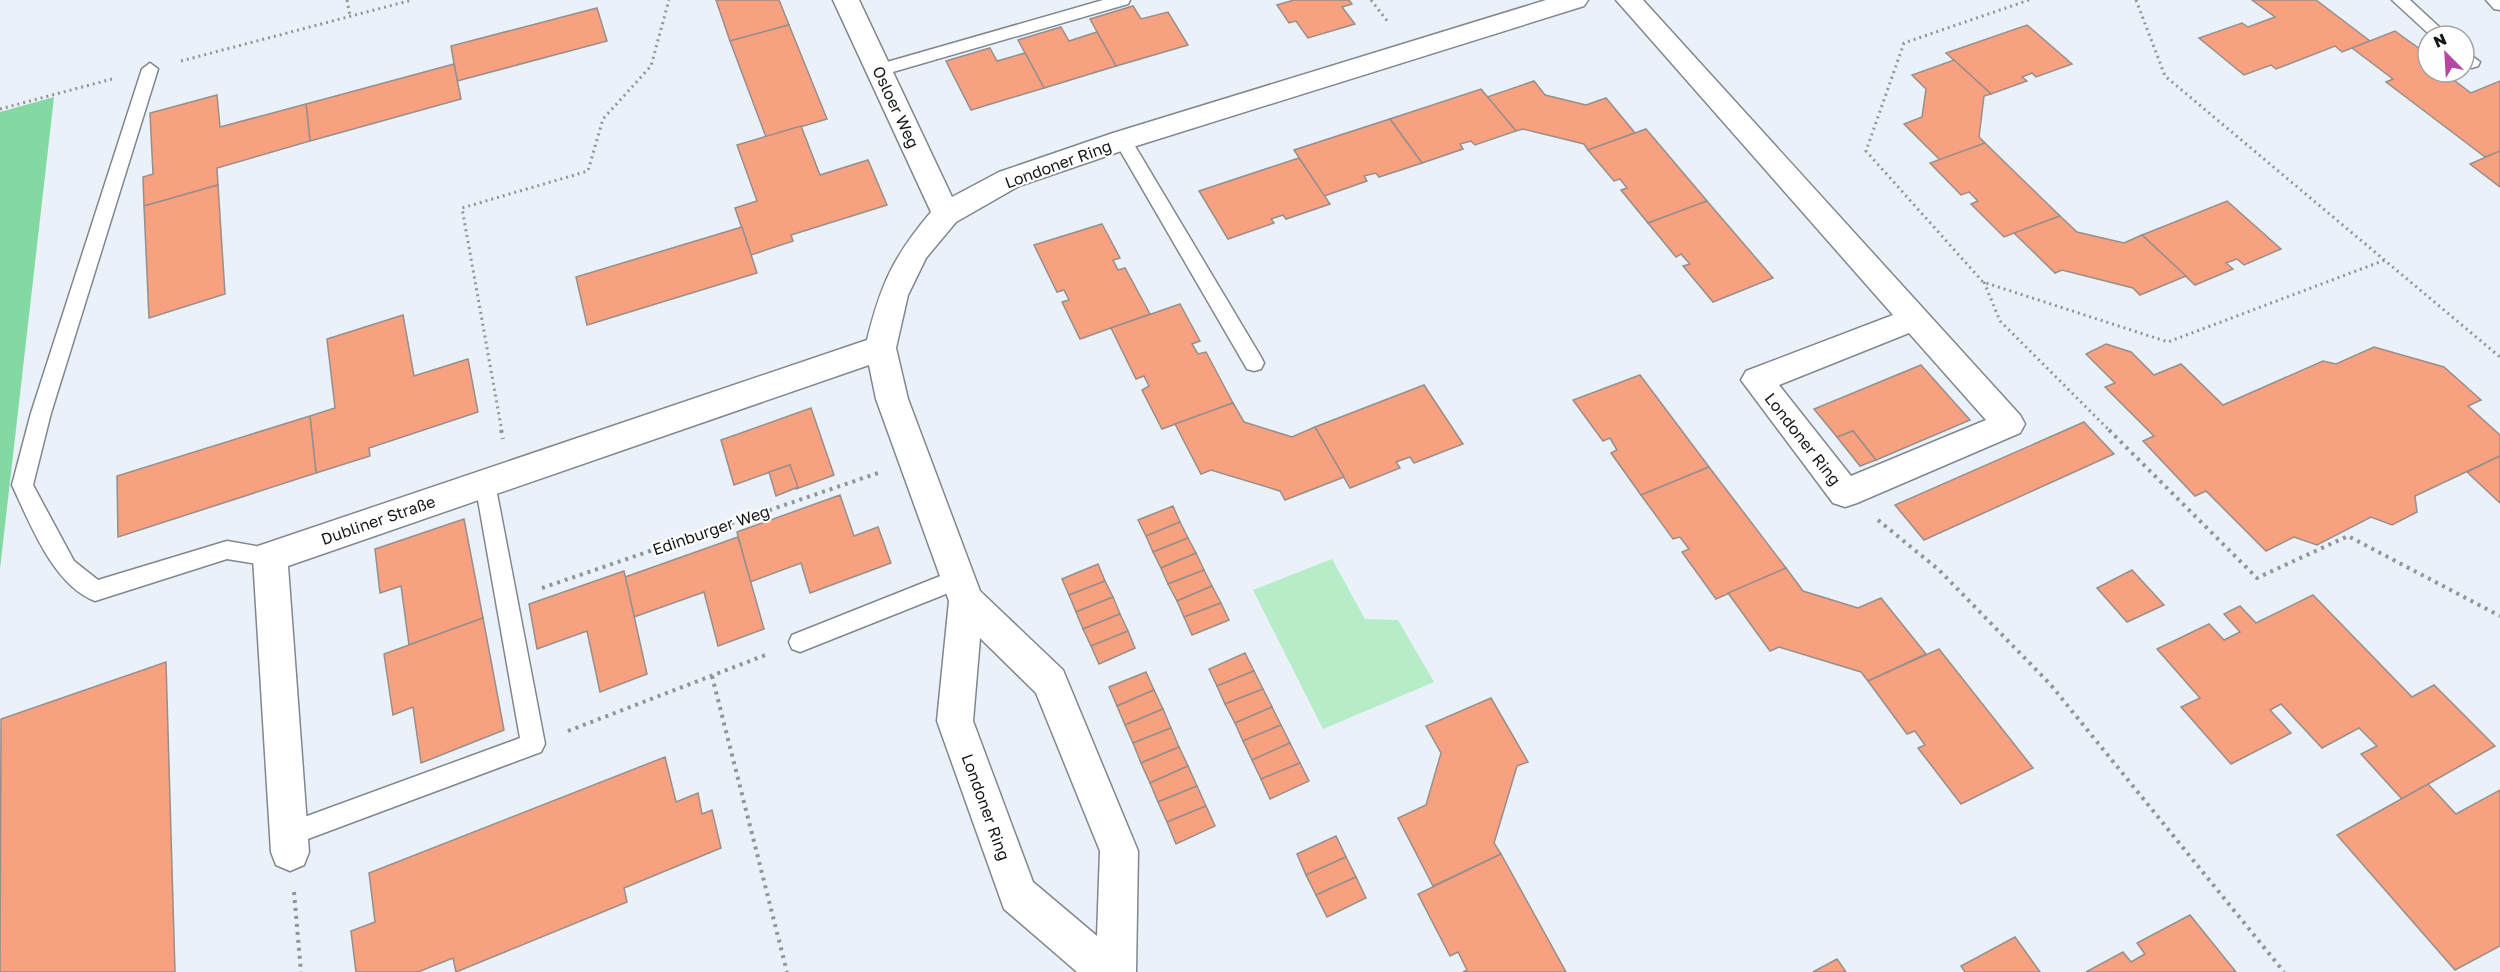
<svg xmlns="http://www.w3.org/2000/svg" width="2500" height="972" font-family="'Golos Text',sans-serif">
  <rect width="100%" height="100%" fill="#eaf1f8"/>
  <polygon fill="#b6edc8" points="1332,559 1365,619 1398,620 1434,682 1323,729 1253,590"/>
  <polygon fill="#84d8a2" points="54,97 0,569 0,112"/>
  <g fill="#f7a180" stroke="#988e8b" stroke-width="1.5">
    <polygon points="716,0 779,0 789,25 730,41"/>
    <polygon points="1294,0 1349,0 1352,4 1342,7 1355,24 1308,38 1296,21 1289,23 1277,5"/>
    <polygon points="2252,0 2316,0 2370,41 2342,52 2335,46 2276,69 2271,65 2244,75 2199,38 2242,23 2248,27 2275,17"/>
    <polygon points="1133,6 1141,19 1168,12 1188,45 1116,66 1090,19"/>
    <polygon points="597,8 607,41 457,81 451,46"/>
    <polygon points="789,25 827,119 766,137 730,41"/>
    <polygon points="2027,25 2072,64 2036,77 2032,73 2022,77 2027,81 1991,94 1946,53"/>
    <polygon points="1061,27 1069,41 1097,32 1116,66 1044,88 1018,40"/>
    <polygon points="2395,31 2428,55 2428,72 2443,72 2471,93 2500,81 2500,151 2485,157 2386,82 2393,79 2352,48"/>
    <polygon points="990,48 997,61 1025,53 1044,88 971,110 946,61"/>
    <polygon points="1954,60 1991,94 1984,96 1979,137 1985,143 1940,160 1904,124 1922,117 1926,89 1912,75"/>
    <polygon points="454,64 461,99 310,141 306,104"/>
    <polygon points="1534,81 1545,95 1586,105 1606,98 1635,133 1588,150 1584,144 1523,129 1516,131 1487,97"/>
    <polygon points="1481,89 1516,131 1475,145 1471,141 1460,144 1463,149 1422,163 1390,119"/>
    <polygon points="217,95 220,127 306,104 310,141 217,168 218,185 144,206 143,177 153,174 150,113"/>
    <polygon points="1390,119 1422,163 1379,177 1376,173 1364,176 1367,181 1324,196 1294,150"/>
    <polygon points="801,126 820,175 868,160 887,205 791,235 793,241 751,255 735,208 757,201 737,145"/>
    <polygon points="1646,129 1707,201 1648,223 1621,190 1627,188 1620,179 1614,181 1588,150"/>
    <polygon points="1985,143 2060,216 2004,237 1971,204 1978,201 1969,192 1961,195 1930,163"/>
    <polygon points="2500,151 2500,187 2470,164"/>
    <polygon points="1299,158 1330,204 1286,219 1283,215 1271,219 1274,223 1228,239 1199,191"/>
    <polygon points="218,185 225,294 149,318 144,206"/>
    <polygon points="1707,201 1773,278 1713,302 1683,266 1690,264 1681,254 1676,257 1648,223"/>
    <polygon points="2227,201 2281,249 2244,265 2237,259 2226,263 2233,269 2195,285 2142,235"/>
    <polygon points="2060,216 2077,232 2124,243 2142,235 2186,276 2140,295 2133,288 2062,270 2055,273 2014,233"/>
    <polygon points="1102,224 1120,258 1113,260 1118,270 1125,268 1150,314 1080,339 1062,302 1069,300 1064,290 1057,292 1034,245"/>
    <polygon points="742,227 757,273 587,325 576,277"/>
    <polygon points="1180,304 1200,341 1192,344 1198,354 1206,352 1233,403 1162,429 1142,390 1149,386 1144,376 1136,379 1111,328"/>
    <polygon points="403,315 414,376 468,359 478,412 369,448 370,456 316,473 310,416 335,408 327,339"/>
    <polygon points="2106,344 2131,352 2154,375 2181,364 2223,405 2323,361 2336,364 2374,347 2444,367 2481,400 2468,406 2500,435 2500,456 2415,496 2417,512 2392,525 2371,517 2317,545 2294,537 2266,551 2206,491 2195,496 2143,441 2154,436 2105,387 2115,383 2086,354"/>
    <polygon points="1921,365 1970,420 1876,460 1853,431 1837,437 1814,409"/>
    <polygon points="1640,375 1709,467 1641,495 1611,453 1617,450 1610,438 1603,441 1573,400"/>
    <polygon points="1424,385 1463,444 1414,463 1410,457 1396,462 1400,468 1350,488 1315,427"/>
    <polygon points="1233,403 1244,422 1292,437 1315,427 1344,477 1285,500 1280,491 1211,470 1201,474 1175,424"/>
    <polygon points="811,408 834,475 796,489 790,465 734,485 721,440"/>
    <polygon points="310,416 316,473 118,537 117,476"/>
    <polygon points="2084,422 2114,454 1924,540 1895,505"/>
    <polygon points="1853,431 1876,460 1860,466 1837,437"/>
    <polygon points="2500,456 2500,503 2467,472"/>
    <polygon points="790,465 798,487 776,496 769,472"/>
    <polygon points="1709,467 1786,568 1716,599 1682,552 1689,549 1680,537 1673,539 1641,495"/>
    <polygon points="840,495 854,536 878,527 891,563 810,593 801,563 750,582 737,532"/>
    <polygon points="1173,506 1180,522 1146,536 1138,520"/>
    <polygon points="464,519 483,618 409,645 401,586 380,593 375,549"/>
    <polygon points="1180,522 1188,538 1153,552 1146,536"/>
    <polygon points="738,537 764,629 718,646 704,592 634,617 625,577"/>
    <polygon points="1188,538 1196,553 1161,568 1153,552"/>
    <polygon points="1196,553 1204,570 1168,584 1161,568"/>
    <polygon points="1098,564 1105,581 1069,595 1062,579"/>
    <polygon points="1786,568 1803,591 1858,608 1881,598 1926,654 1868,681 1861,672 1779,647 1770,651 1728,593"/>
    <polygon points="1204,570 1212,586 1177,601 1168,584"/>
    <polygon points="2132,570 2164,605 2127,622 2097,588"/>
    <polygon points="624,571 647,674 600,692 587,631 537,649 529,604"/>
    <polygon points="1105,581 1113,597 1076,612 1069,595"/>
    <polygon points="1212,586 1221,603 1184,617 1177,601"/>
    <polygon points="2313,595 2412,697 2434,685 2495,746 2402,799 2361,754 2377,746 2359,728 2322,748 2281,704 2270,710 2291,733 2231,764 2181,707 2200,698 2157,649 2209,624 2224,640 2240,632 2224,614 2240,606 2256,623"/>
    <polygon points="1113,597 1120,614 1083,629 1076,612"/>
    <polygon points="1221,603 1229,620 1192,635 1184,617"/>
    <polygon points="1120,614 1128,631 1091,646 1083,629"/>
    <polygon points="483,618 504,730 421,763 413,707 393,715 384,654"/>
    <polygon points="1128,631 1135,648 1099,664 1091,646"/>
    <polygon points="1939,649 2033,768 1961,804 1918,748 1925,745 1915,731 1907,734 1868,681"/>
    <polygon points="1245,653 1254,671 1217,686 1209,669"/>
    <polygon points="166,662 175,972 0,972 1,719"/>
    <polygon points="1254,671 1263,689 1225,704 1217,686"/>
    <polygon points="1146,672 1154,690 1117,706 1109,687"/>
    <polygon points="1263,689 1272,707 1235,723 1225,704"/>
    <polygon points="1154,690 1163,709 1125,725 1117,706"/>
    <polygon points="1491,698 1528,762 1517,766 1494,843 1501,854 1433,886 1398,818 1426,805 1441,753 1426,726"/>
    <polygon points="1272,707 1281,725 1243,741 1235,723"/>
    <polygon points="1163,709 1171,728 1133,743 1125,725"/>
    <polygon points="1281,725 1290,743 1252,760 1243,741"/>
    <polygon points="1171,728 1179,747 1141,763 1133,743"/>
    <polygon points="1290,743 1300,763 1261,779 1252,760"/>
    <polygon points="1179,747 1188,766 1150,783 1141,763"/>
    <polygon points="665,757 676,802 698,793 702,814 712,810 721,848 624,888 627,902 456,972 453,958 418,972 356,972 351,931 375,922 369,873"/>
    <polygon points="1300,763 1309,781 1270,799 1261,779"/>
    <polygon points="1188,766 1197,786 1158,802 1150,783"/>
    <polygon points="2428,784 2456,814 2500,790 2500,946 2455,970 2337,835"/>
    <polygon points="1197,786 1206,806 1167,822 1158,802"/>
    <polygon points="1206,806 1215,826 1176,844 1167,822"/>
    <polygon points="1336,836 1346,857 1306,875 1297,854"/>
    <polygon points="1501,854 1566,972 1463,972 1467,970 1458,952 1450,956 1418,894"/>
    <polygon points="1346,857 1356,877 1316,895 1306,875"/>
    <polygon points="1356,877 1366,898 1327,917 1316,895"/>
    <polygon points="2190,915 2236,972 2086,972 2123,952 2131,962 2145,954 2137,943"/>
    <polygon points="2015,937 2040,972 1965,972 1961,966"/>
    <polygon points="1837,959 1846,972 1813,972"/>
  </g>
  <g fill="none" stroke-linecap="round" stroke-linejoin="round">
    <defs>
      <g id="service">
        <polygon points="1103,0 1130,0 1128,4 879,76 871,70 873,66"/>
        <polygon points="2392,0 2410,0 2449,36 2431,36"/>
        <polygon points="2486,0 2500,0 2500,10 2494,9"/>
        <polygon points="2464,50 2480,62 2478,66 2472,68 2464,65"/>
        <path d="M 150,63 L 158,69 L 51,413 L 33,485 L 74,561 L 98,580 L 227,541 L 278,550 L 281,557 L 278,564 L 270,566 L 227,559 L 95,601 C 53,585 30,523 12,485 L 31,413 L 142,69 Z"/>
        <polygon points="1123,134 1129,136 1261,357 1264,363 1261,369 1254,371 1247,369 1114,140 1117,136"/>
        <polygon points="485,474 492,477 495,483 545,744 541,752 289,846 280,842 277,834 280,826 520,738 475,483 478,477"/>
        <polygon points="958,569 966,572 969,579 966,586 800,652 792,649 789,642 792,635"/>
      </g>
      <g id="minor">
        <path d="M 833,0 L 859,0 L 952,197 L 999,172 L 1113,133 L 1546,0 L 1588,0 L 1584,6 L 1133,147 L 1019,186 L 956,222 L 926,258 L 908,295 L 896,348 L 908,399 L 980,591 L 1063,670 L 1138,851 L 1136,972 L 1077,972 L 1004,909 L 937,721 L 949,601 L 876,399 L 869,365 L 288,566 L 309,852 L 304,865 L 290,871 L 276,865 L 271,852 L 253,557 L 258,546 L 867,340 C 881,284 893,257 931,212 ZM 980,638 L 1036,693 L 1100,851 L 1097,936 L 1033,882 L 973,721 Z"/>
        <path d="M 1616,0 L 1643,0 L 2020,415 L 2025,424 L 2020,433 L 1857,503 L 1845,507 L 1833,503 L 1741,380 L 1746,371 L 1893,315 ZM 1909,333 L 1986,420 L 1851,476 L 1779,385 Z"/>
      </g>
    </defs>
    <use href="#service" stroke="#80878e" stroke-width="3"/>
    <use href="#minor" stroke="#80878e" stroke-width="3"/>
    <g stroke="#90959a" stroke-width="3" stroke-dasharray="2 4" stroke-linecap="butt">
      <polyline points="347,0 350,16"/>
      <polyline points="1371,0 1388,22"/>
      <polyline points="2029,0 1904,43 1866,151 1983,282 2168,342 2385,260"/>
      <polyline points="2136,0 2165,76 2500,357"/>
      <polyline points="181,61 412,0"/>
      <polyline points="0,109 112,79"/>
      <polyline points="1984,282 2000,321 2111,432"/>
      <polyline points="502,432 462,208 588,171 603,119 651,66 669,0"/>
    </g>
    <g stroke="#90959a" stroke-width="4" stroke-dasharray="3 5" stroke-linecap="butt">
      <polyline points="501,430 503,439"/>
      <polyline points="2109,430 2257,578 2348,536 2500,616"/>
      <polyline points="1878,520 1939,570 2050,684 2284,972"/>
      <polyline points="542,588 878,473"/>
      <polyline points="712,676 787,972"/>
      <polyline points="568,731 768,654"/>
      <polyline points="294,892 301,972"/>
    </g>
    <use href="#service" fill="#fff" fill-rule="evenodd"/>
    <use href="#minor" fill="#fff" fill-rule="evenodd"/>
  </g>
  <g text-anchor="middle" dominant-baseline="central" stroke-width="4.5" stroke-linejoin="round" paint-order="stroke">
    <g font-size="16" fill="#15181a" stroke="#fff">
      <text transform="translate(896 107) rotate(65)">Osloer Weg</text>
      <text transform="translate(1058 164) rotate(-20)">Londoner Ring</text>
      <text transform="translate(1803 439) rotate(52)">Londoner Ring</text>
      <text transform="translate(378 520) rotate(-19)">Dubliner Straße</text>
      <text transform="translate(711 530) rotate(-19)">Edinburger Weg</text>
      <text transform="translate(986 807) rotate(70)">Londoner Ring</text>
    </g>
  </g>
  <g transform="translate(2446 54) rotate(336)"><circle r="28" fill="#ffffff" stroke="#a1a3a3" stroke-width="1.5"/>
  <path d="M0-4.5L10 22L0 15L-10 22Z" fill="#b546a3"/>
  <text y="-9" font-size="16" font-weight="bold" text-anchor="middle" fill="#15181a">N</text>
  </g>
</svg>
